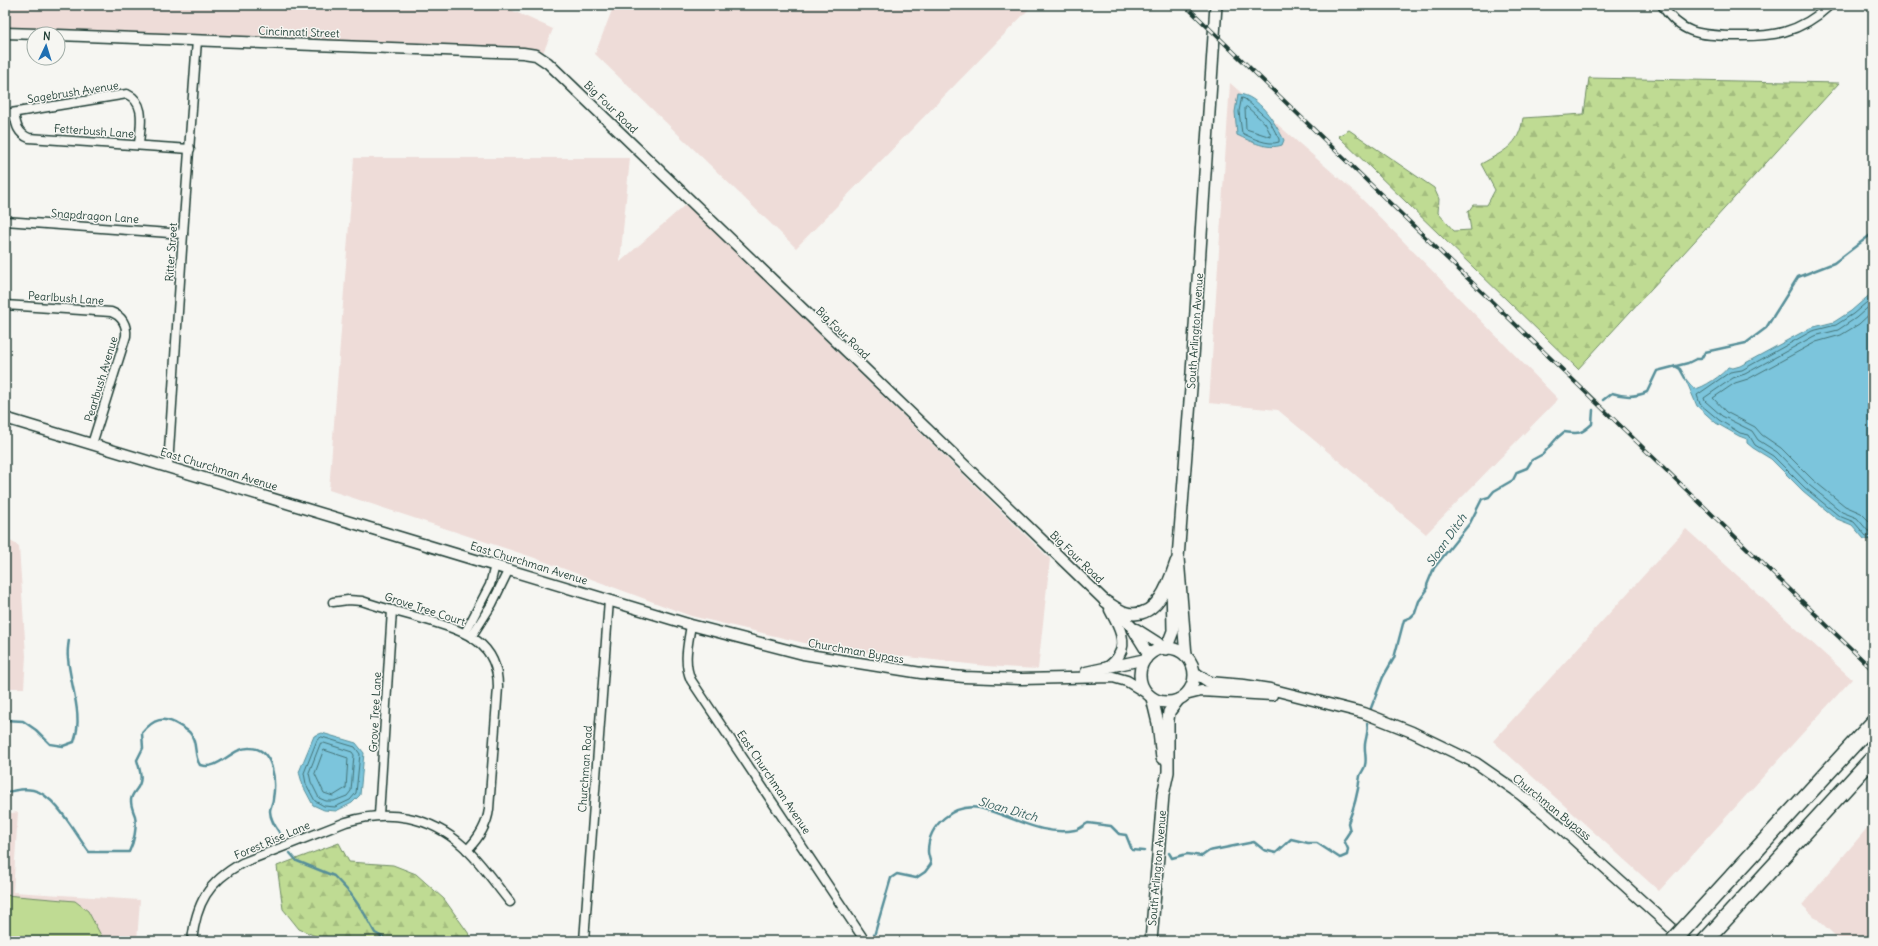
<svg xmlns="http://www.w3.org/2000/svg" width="1878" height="946" font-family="Delius,sans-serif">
  <defs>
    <pattern id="forest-firs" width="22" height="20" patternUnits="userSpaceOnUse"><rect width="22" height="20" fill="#bfdb93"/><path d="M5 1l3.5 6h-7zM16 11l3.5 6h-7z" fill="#a4bd7f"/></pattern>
  </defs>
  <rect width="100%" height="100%" fill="#f6f6f2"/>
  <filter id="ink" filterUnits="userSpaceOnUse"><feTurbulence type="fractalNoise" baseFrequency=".025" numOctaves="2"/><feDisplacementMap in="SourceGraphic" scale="8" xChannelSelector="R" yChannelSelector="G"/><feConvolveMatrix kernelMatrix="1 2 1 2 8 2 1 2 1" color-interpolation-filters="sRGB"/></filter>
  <g filter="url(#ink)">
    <g fill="#eedcd8">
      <polygon points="5,5 500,5 553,29 543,53 524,49 5,29"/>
      <polygon points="614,5 1033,5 796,248 595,54"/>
      <polygon points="1230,83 1356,193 1558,399 1426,534 1278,410 1209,403"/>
      <polygon points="354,158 630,158 620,262 686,204 1050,559 1038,669 986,666 821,647 691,616 532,557 329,490"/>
      <polygon points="1686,529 1852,679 1659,891 1493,741"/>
      <polygon points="5,538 19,546 26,656 24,688 5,688"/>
      <polygon points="18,812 13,892 140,900 137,941 5,941 5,814"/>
      <polygon points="1873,821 1873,941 1841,941 1802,905"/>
    </g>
    <g fill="url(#forest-firs)" stroke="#6f8c64">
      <path d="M 1589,78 L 1839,83 L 1578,369 L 1338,136 L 1349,130 L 1434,188 L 1439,199 L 1438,213 L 1454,231 L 1471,230 L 1468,212 L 1473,205 L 1487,205 L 1495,190 L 1481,164 C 1504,151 1519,146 1523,118 L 1584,114 Z"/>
      <polygon points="339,843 349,862 393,865 416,874 444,899 474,941 327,941 299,929 283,909 277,866"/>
    </g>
    <polygon fill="#bfdb93" stroke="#6f8c64" points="5,895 75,901 88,911 104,941 5,941"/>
    <g fill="#7cc5dc" stroke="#578f99">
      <path d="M 1238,94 C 1259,95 1275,123 1284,140 L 1282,145 C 1267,150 1252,142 1237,135 L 1235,112 Z"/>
      <path d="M 1873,292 L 1873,540 L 1864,539 L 1852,525 L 1837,519 L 1803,491 L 1771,459 L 1753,448 L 1747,443 L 1747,439 L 1739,436 L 1716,423 L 1697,406 L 1685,378 L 1694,389 C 1702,389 1724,374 1728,367 L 1733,368 L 1740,366 L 1810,328 L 1834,322 L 1851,311 Z"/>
      <polygon points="322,733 356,743 364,753 360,795 352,803 336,811 324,810 313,805 303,786 299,772 314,736"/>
    </g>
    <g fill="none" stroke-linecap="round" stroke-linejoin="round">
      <g stroke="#447377" stroke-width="1">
        <path d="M 1242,98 L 1245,99 L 1269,120 L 1279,139 L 1279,142 C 1268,146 1252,138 1242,133 L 1239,112 Z"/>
        <polygon points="1247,107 1265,123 1271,135 1271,137 1246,129 1245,108"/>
        <polyline points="1873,297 1853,314 1836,325 1812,331 1742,370 1730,372 1697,395 1700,404 1719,420 1740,433 1749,435 1755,445 1773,456 1805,488 1839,516 1854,522 1866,536 1873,536"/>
        <polyline points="1873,303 1856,318 1838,330 1814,336 1745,374 1733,378 1704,398 1705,401 1722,416 1752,431 1758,440 1777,452 1809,485 1842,512 1857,518 1868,531 1873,531"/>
        <polyline points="1873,311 1859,324 1841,335 1816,342 1748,379 1735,383 1713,398 1726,412 1755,427 1762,435 1781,448 1813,480 1845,506 1861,513 1873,525"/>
        <polygon points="322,737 355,747 360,754 356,793 350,800 335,807 324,806 315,801 306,784 304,773 317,740"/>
        <polygon points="321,743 324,743 352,752 354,755 351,791 347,796 334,801 326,801 319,798 311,782 309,773"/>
        <polygon points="324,750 348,758 346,788 333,796 324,793 315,774"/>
      </g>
      <g stroke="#578f99" stroke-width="2.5">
        <polyline points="1675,366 1680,369 1685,378"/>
        <path d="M 1603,400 L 1612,393 C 1624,397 1636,397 1647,392 L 1657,371 L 1688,363 L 1696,359 L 1701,359 L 1705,352 L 1746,343 L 1766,328 L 1798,277 L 1834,263 L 1873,233"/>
        <path d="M 1371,708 L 1383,677 L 1394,658 L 1404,620 L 1411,617 L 1415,613 L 1419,601 L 1427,590 L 1427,585 L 1434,568 L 1470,523 L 1482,499 L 1489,497 L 1494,491 L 1513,480 L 1517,472 L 1527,468 L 1532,460 L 1543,454 L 1557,438 L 1564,432 C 1579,434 1581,434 1592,424 L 1593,410"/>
        <path d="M 5,720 L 23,721 L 36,730 L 50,744 L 63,746 L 74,742 C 84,715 70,685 68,658 C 67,652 68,646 69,640"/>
        <path d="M 5,793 C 14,790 23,788 33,790 C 55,794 76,835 89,852 L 129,852 C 134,842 137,828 135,816 C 133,811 131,806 131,801 C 131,796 133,794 136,790 C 144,780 140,771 137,760 L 143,748 L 142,733 C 153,719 164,715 180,726 C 183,728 188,730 190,733 C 198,742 193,755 200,765 C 220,771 231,747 250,748 C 274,748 276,781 273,799 C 273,803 270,807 270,811 C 270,821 278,830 283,838"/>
        <polyline points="290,853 297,861 334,876 350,893 364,913 375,933 390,941"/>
        <path d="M 1169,853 L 1172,858 L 1187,854 L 1202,856 L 1209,851 L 1254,842 L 1264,850 L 1276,853 L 1291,839 L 1308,843 L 1317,843 L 1340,858 L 1347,855 L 1348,849 L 1344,840 L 1350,831 L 1348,823 C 1354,808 1358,792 1360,776 C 1361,772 1365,769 1365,765 C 1367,759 1364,751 1365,744 C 1366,736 1369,731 1367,723"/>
        <path d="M 871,938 L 874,936 L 891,878 L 897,874 L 916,878 L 925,872 L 931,864 C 930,860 928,855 928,851 C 928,825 954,803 980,808 C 1010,815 1042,837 1075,830 C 1079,830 1084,825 1088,823 L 1111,826 L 1119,834 L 1126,835 L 1132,850 L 1144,851"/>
      </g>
      <defs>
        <g id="minor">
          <path d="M 1662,5 C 1680,34 1700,35 1731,36 C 1772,37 1799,34 1830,5"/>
          <path d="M 14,113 C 16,124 17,133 29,138 L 190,149"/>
          <path d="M 5,114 L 127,94 C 147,103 140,127 139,145"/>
          <polyline points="5,221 183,234"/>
          <path d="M 5,305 L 111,312 C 122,316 127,325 126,336 L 92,444"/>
          <polyline points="168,466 183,234 197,40"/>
          <path d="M 333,602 L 348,600 L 362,601 C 384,609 408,614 430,621 C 466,632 498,642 498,687 L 489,809 C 487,826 479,838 467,850"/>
          <path d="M 691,625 C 688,644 683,662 691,680 L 865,941"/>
          <polyline points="465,633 490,585 495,565"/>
          <polyline points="471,637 492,604 509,569"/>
          <polyline points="379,815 392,610"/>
          <path d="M 192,941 C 196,903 208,882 242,863 L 346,822 C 388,809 430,816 463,846 C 481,862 495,884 510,902"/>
          <polyline points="584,941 609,600"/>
        </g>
        <g id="tertiary">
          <polyline points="5,33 38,34"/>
          <path d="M 58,35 L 523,53 L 536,55 L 548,63 C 743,250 936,439 1131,626 L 1149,655"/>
          <polyline points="5,418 691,625 803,654 921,673 964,677 1021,679 1113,677 1127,681 1147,693"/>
          <polyline points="1136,629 1158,643 1164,649"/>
          <path d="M 1108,667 C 1112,664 1117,660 1119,655 C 1128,641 1117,623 1110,610"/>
          <polyline points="1086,672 1146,659"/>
          <polyline points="1194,672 1209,682 1244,685 1270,689 1364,713 1412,732 1476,763 1515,790 1548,816 1686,941"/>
          <polyline points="1185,695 1201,691 1272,695"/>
        </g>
        <g id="secondary">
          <path d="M 1105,601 C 1112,605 1119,611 1127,613 C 1157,620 1169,583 1176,562"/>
          <circle cx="1167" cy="675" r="27"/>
          <polyline points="1166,649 1173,631 1172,580"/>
          <polyline points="1186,656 1178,558 1191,388 1216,5"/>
          <polyline points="1152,698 1158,723 1162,758"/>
          <polyline points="1151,941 1163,795 1168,772 1168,720 1169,712 1178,700"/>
        </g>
        <g id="motorway">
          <polyline points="1695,917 1873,723"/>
          <polyline points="1705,941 1873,758"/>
        </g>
      </defs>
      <use href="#minor" stroke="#1f3d34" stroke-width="11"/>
      <use href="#tertiary" stroke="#1f3d34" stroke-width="13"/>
      <use href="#secondary" stroke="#1f3d34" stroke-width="14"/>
      <use href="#motorway" stroke="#1f3d34" stroke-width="18"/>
      <use href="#minor" stroke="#f6f6f2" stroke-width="8"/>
      <use href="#tertiary" stroke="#f6f6f2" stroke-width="10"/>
      <use href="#secondary" stroke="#f6f6f2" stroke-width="11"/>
      <use href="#motorway" stroke="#f6f6f2" stroke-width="15"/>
      <defs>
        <polyline id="rail" points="1185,5 1873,670"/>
      </defs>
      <use href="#rail" stroke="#1f3d34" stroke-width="4"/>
      <use href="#rail" stroke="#f6f6f2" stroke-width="2.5" stroke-dasharray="8" stroke-linecap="butt"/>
      <defs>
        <polyline id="motorway-bridge" points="1673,941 1695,917"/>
      </defs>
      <use href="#motorway-bridge" stroke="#1f3d34" stroke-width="18" stroke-linecap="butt"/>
      <use href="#motorway-bridge" stroke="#f6f6f2" stroke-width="15"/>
    </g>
  </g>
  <g text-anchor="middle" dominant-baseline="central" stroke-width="3" stroke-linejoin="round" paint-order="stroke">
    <g font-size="11" fill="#1f3d34" stroke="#f6f6f2">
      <text transform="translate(299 32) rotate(2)">Cincinnati Street</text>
      <text transform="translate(73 92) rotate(-9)">Sagebrush Avenue</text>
      <text transform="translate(611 107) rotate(44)">Big Four Road</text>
      <text transform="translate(94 131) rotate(4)">Fetterbush Lane</text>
      <text transform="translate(95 216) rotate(4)">Snapdragon Lane</text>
      <text transform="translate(171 252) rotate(-86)">Ritter Street</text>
      <text transform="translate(66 298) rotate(4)">Pearlbush Lane</text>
      <text transform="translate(1195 331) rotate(-86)">South Arlington Avenue</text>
      <text transform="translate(843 333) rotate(44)">Big Four Road</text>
      <text transform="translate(101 379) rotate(-73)">Pearlbush Avenue</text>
      <text transform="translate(219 469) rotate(17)">East Churchman Avenue</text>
      <text transform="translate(1077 557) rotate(44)">Big Four Road</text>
      <text transform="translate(529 563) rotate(17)">East Churchman Avenue</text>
      <text transform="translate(425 609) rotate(18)">Grove Tree Court</text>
      <text transform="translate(856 651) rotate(10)">Churchman Bypass</text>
      <text transform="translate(375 712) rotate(-87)">Grove Tree Lane</text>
      <text transform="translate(585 769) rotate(-86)">Churchman Road</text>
      <text transform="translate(774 782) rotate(56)">East Churchman Avenue</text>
      <text transform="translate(1552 807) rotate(39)">Churchman Bypass</text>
      <text transform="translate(272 840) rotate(-23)">Forest Rise Lane</text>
      <text transform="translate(1157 868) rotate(-85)">South Arlington Avenue</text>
    </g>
    <g font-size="12" font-style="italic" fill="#365f5e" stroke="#f6f6f2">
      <text transform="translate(1446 540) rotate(-55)">Sloan Ditch</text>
      <text transform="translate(1008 809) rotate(16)">Sloan Ditch</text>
    </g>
  </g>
  <rect width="1878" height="946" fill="none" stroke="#f6f6f2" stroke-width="20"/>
  <rect x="10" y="10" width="1858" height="926" fill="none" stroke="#1f3d34" stroke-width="1.5" filter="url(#ink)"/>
  <g transform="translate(46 46) rotate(4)"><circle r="19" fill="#f6f6f2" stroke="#a0aca6"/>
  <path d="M0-3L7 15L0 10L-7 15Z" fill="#1f6fb2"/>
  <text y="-6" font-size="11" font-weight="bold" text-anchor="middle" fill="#1f3d34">N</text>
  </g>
</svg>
